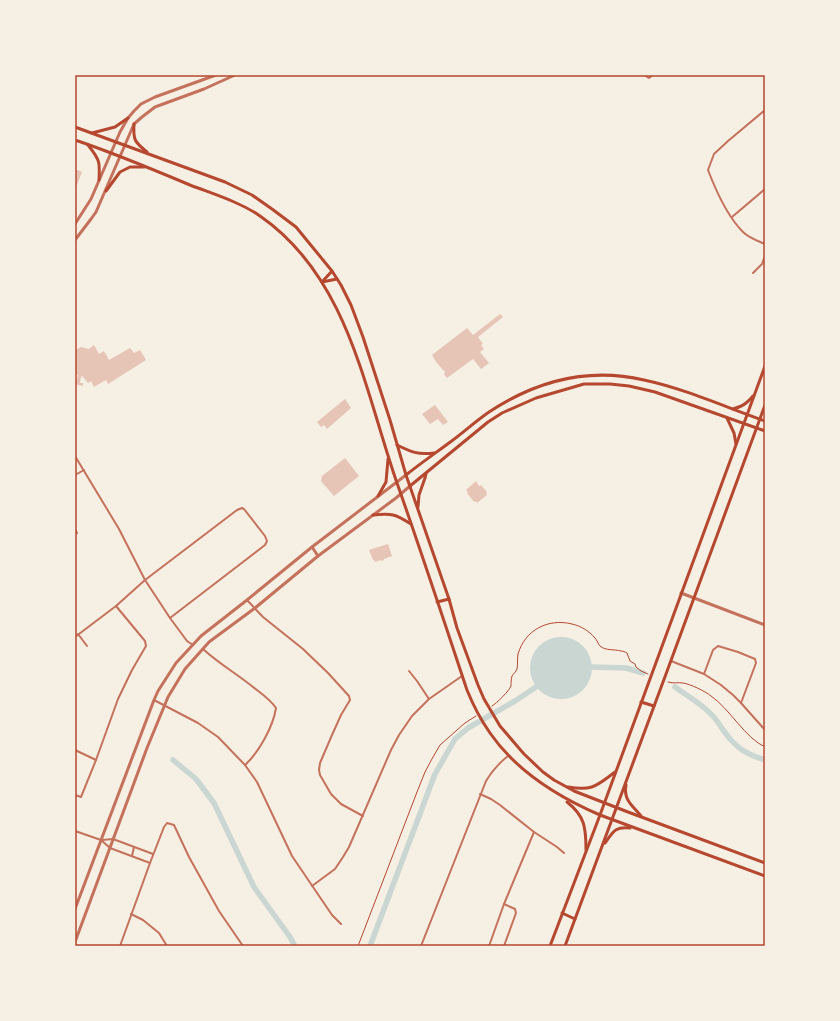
<svg xmlns="http://www.w3.org/2000/svg" width="840" height="1021" font-family="'PT Sans',sans-serif">
  <rect width="100%" height="100%" fill="#f6efe4"/>
  <circle fill="#c9d6d2" cx="561" cy="668" r="31"/>
  <g fill="none" stroke-linecap="round" stroke-linejoin="round">
    <g stroke="#c9d6d2" stroke-width="5.5">
      <polyline points="585,668 592,667 626,668 643,673"/>
      <path d="M 675,687 C 686,695 700,703 710,713 C 717,719 721,728 727,735 C 737,749 749,755 765,760"/>
      <polyline points="173,760 196,779 214,803 254,887 290,937 295,946"/>
      <polyline points="370,946 435,774 455,739 468,728 515,701 542,683"/>
    </g>
  </g>
  <g fill="#e6c5b7">
    <polygon points="75,169 82,172 75,190"/>
    <polygon points="500,314 503,317 478,337 483,344 481,345 484,349 480,352 489,363 481,369 473,359 447,378 444,374 445,372 436,362 432,355 467,328 473,335"/>
    <polygon points="94,345 99,354 104,351 109,360 130,348 134,353 140,350 146,360 108,384 106,380 94,387 91,381 88,383 83,377 81,376 80,383 83,383 83,386 75,384 75,381 76,382 78,375 75,374 75,350 81,347 89,349"/>
    <polygon points="345,399 351,408 327,429 324,425 321,427 317,422"/>
    <polygon points="435,405 448,422 443,425 438,419 430,424 422,414"/>
    <polygon points="345,458 359,476 334,496 321,481 322,476"/>
    <polygon points="476,481 479,486 481,485 487,492 486,493 487,495 477,503 475,501 474,502 467,493 468,492 466,490"/>
    <polygon points="388,544 392,556 384,559 384,560 381,561 381,560 375,562 374,560 373,560 369,550"/>
  </g>
  <g fill="none" stroke-linecap="round" stroke-linejoin="round">
    <g stroke="#b5482f" stroke-width="1">
      <path d="M 668,682 C 674,684 678,682 683,683 C 690,684 705,691 711,696 C 730,709 745,738 765,747"/>
      <path d="M 492,706 C 497,703 509,691 511,686 C 511,683 511,679 512,676 C 513,674 516,672 517,669 C 518,665 517,659 518,654 C 525,630 548,618 572,624 C 581,626 589,631 595,638 C 597,640 598,644 600,646 C 606,651 614,649 621,651 C 623,651 625,652 627,653 L 630,661 L 635,664 L 636,667 L 641,671 L 648,674"/>
      <polyline points="358,946 417,792 425,772 433,757 440,745 465,723 476,716"/>
    </g>
    <g stroke="#c5725c" stroke-width="2">
      <polyline points="644,75 649,78 653,75"/>
      <path d="M 765,110 L 728,141 L 714,154 L 708,170 C 716,191 727,216 743,232 C 749,238 758,241 765,244"/>
      <polyline points="732,217 765,189"/>
      <polyline points="753,273 762,264 765,256"/>
      <polyline points="75,456 119,529 145,580 170,618 187,641 193,645"/>
      <polyline points="75,475 84,470"/>
      <polyline points="75,529 77,533 75,535"/>
      <polyline points="247,600 263,617 303,649 328,673 349,696 350,700 341,715 332,735 320,763 319,770 320,775 331,794 341,804 363,816"/>
      <polyline points="78,634 87,646"/>
      <polyline points="75,637 116,606 145,580 237,510 242,508 244,509 265,536 267,541 265,545 170,618"/>
      <path d="M 203,649 C 218,663 237,674 253,687 C 262,694 270,699 276,708 C 273,727 259,752 245,765"/>
      <polyline points="671,661 704,674 721,685 733,695 741,703 765,730"/>
      <polyline points="409,671 417,681 429,699"/>
      <polyline points="704,674 713,650 718,646 738,652 755,659 756,663 741,703"/>
      <polyline points="154,700 198,723 218,737 245,765 257,782 292,856 332,915 341,924"/>
      <polyline points="75,750 96,760"/>
      <polyline points="480,794 491,799 500,805 534,832 557,847 564,853"/>
      <polyline points="75,795 81,797 96,760 118,699 132,670 146,646 145,641 116,606"/>
      <polyline points="75,831 101,840 110,848 150,863"/>
      <polyline points="102,840 113,839 153,854"/>
      <polyline points="132,856 134,847"/>
      <polyline points="312,886 335,869 343,857 349,847 391,750 399,735 412,716 429,699 462,676"/>
      <polyline points="504,904 515,909 516,913 504,946"/>
      <polyline points="131,914 143,920 159,933 167,946"/>
      <polyline points="120,946 150,863 164,827 167,823 174,825 189,857 219,911 243,946"/>
      <path d="M 421,946 L 486,781 C 492,771 499,763 508,756"/>
      <polyline points="489,946 504,904 534,832"/>
    </g>
    <g stroke="#c5725c" stroke-width="3">
      <polyline points="75,224 91,199 120,132 128,118 134,111 141,104 155,97 216,75"/>
      <polyline points="75,240 91,219 96,212 134,124 142,117 155,107 204,89 235,75"/>
      <polyline points="312,547 318,556"/>
      <polyline points="681,593 765,625"/>
      <polyline points="75,909 154,700 158,691 176,663 201,636 247,600 312,547 406,475"/>
      <polyline points="75,942 147,748 168,697 185,669 209,642 255,608 318,556 396,498 410,486"/>
    </g>
    <g stroke="#b5482f" stroke-width="3">
      <path d="M 134,124 C 133,141 135,142 147,152"/>
      <polyline points="75,127 225,182 252,195 272,209 296,227 332,271 341,285 351,305 363,337 390,420 406,475 449,599 457,628 478,685 484,699 500,726 524,754 543,772 554,780 574,791 628,812 765,863"/>
      <polyline points="92,133 115,127 128,118"/>
      <path d="M 75,140 C 114,153 152,169 190,185 C 213,194 240,202 260,216 C 348,277 364,388 397,483 C 421,551 444,621 467,690 C 473,705 481,720 490,733 C 517,772 558,797 600,815 L 765,876"/>
      <path d="M 88,145 C 100,160 100,162 99,180"/>
      <polyline points="106,191 120,172 130,167 144,167"/>
      <polyline points="322,282 337,279"/>
      <polyline points="322,282 332,271"/>
      <path d="M 733,409 C 743,406 746,404 753,396"/>
      <polyline points="727,418 734,433 736,444"/>
      <path d="M 397,445 C 411,452 418,455 434,453"/>
      <path d="M 406,475 C 421,463 437,452 453,440 C 465,431 476,421 489,412 C 536,381 588,367 644,380 C 686,389 725,407 765,421"/>
      <polyline points="410,486 488,422 502,413 536,398 584,384 610,384 629,386 655,392 765,431"/>
      <polyline points="378,496 386,482 388,459"/>
      <polyline points="418,507 419,495 425,478 426,474"/>
      <path d="M 373,515 C 392,513 395,514 411,524"/>
      <polyline points="437,602 449,599"/>
      <polyline points="641,702 654,706"/>
      <path d="M 626,785 C 623,800 633,806 641,816"/>
      <path d="M 568,787 C 593,791 596,786 615,772"/>
      <path d="M 567,802 C 585,816 586,828 586,850"/>
      <path d="M 605,843 C 613,832 615,826 630,828"/>
      <polyline points="562,913 575,919"/>
      <polyline points="550,946 600,815 765,366"/>
      <polyline points="565,946 666,674 765,405"/>
    </g>
  </g>
  <rect width="840" height="1021" fill="none" stroke="#f6efe4" stroke-width="152"/>
  <rect x="76" y="76" width="688" height="869" fill="none" stroke="#b5482f" stroke-width="1.5"/>
</svg>
